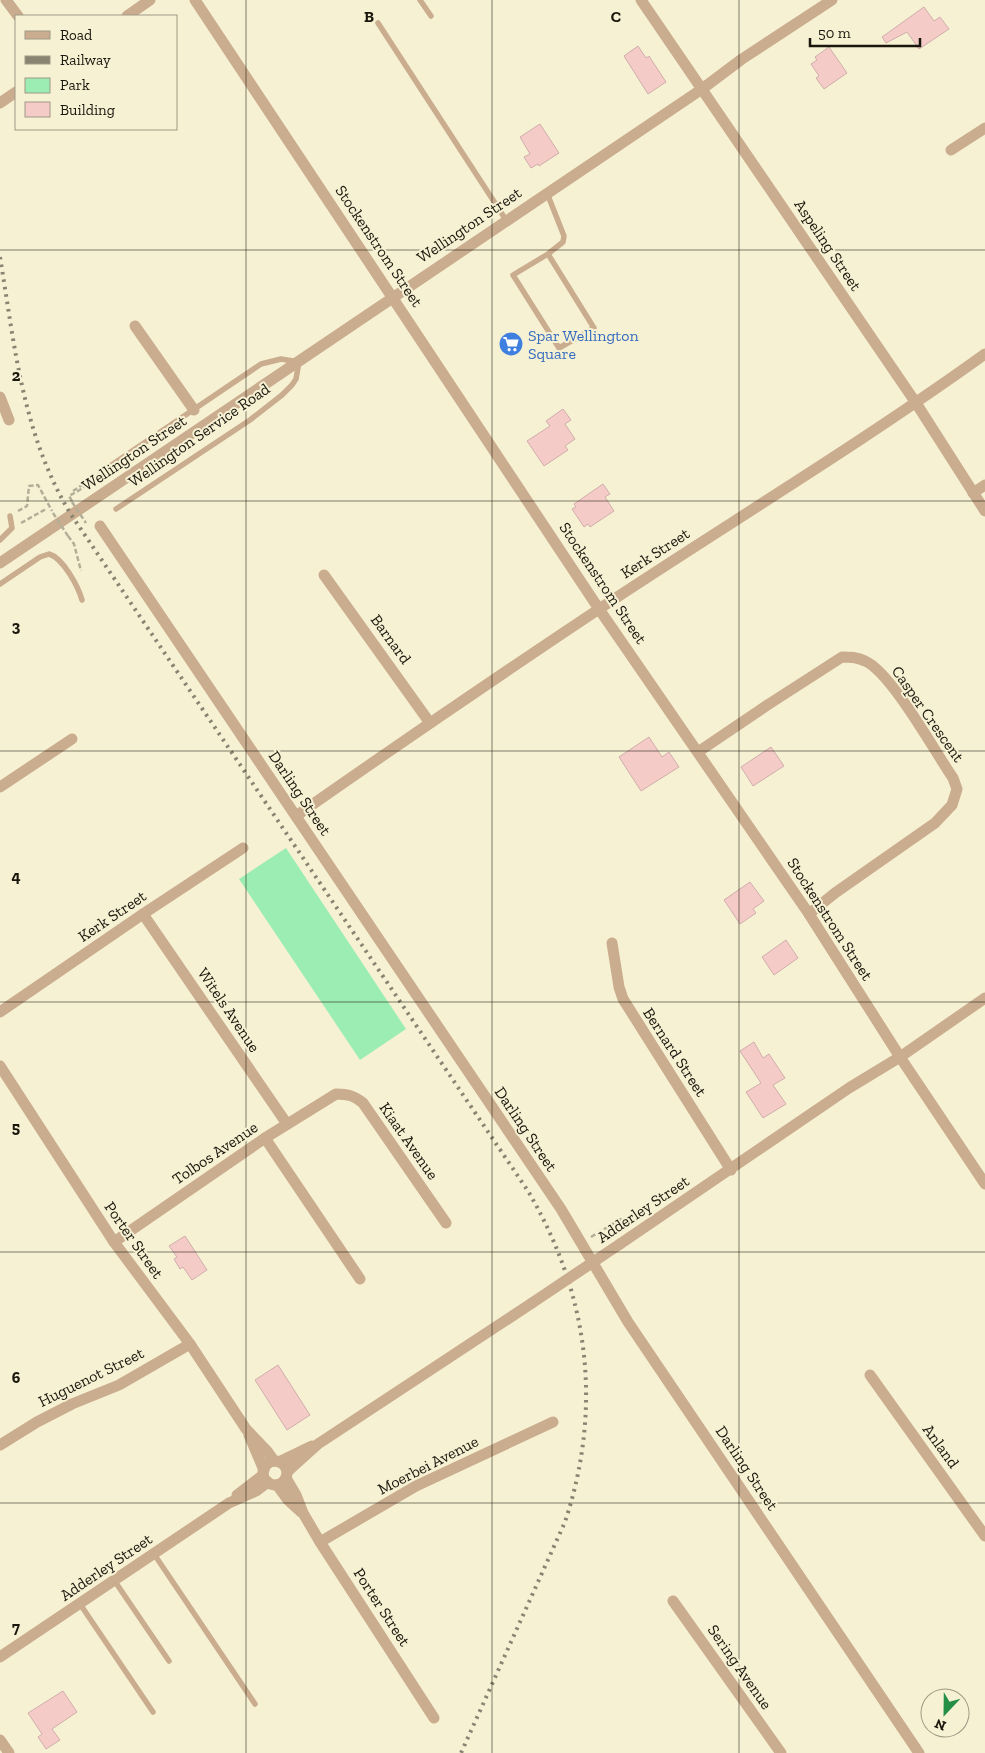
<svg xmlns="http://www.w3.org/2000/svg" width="985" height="1753" font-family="'Zilla Slab',serif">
  <rect width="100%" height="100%" fill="#f7f1d4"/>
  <polygon fill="#9cedb4" points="286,848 406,1029 360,1060 239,879"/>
  <g fill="#f5cbc7" stroke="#cfaeab">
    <polygon points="924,7 934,21 940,17 949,29 919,49 907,32 886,43 882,37"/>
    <polygon points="638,46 646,58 649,56 666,82 648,94 624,56"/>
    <polygon points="829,47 847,73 824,89 816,78 819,76 811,64 817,60 815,57"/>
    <polygon points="540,124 559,153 539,166 538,164 531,168 524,157 530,154 520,137"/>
    <polygon points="563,409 571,420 565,424 575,439 565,446 568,450 544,466 527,441 550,426 546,421"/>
    <polygon points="603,484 610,494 605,497 614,511 590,527 588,524 584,527 572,509 576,507 574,504"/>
    <polygon points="649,737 662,757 669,752 679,767 641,791 619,757"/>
    <polygon points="771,747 784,766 753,786 741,767"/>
    <polygon points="750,882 764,901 753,909 756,913 740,924 724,900"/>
    <polygon points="786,940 798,958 774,975 762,957"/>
    <polygon points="754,1042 763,1058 769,1054 785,1078 773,1085 786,1104 763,1118 746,1092 761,1083 740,1051"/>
    <polygon points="185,1236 207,1270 192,1280 183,1267 180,1269 174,1259 177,1257 169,1246"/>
    <polygon points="278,1365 310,1415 287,1430 255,1380"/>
    <polygon points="63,1691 77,1712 52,1729 60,1740 46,1749 38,1737 42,1734 28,1713"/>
  </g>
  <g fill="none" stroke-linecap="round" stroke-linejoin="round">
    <g stroke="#b3ae97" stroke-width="2.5" stroke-dasharray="5 2.5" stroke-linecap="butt">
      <polyline points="73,491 103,471"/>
      <polyline points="72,501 69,496 78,491 103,474"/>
      <polyline points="18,511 27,506 29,486 38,485 52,511"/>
      <polyline points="21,523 46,509"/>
      <polyline points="68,536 74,544 81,571"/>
      <polyline points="591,1237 621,1219 626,1226"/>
    </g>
    <g stroke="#caac8e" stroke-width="5.5">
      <polyline points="420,0 431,16"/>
      <polyline points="378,23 506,220"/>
      <polyline points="547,193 564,236 563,242 548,254 513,275 559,348 594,328 548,254"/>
      <polyline points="110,466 261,364 281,359 299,362 296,379 292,385 282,395 250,420 116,509"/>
      <polyline points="0,540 12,528 10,516"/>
      <path d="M 0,584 L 40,557 L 49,554 C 63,558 78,586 82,600"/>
      <polyline points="154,1554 255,1704"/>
      <polyline points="114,1580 169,1661"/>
      <polyline points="80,1604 153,1712"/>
    </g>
    <g stroke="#caac8e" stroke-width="11">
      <polyline points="6,0 18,16"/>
      <polyline points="195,0 599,609 809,914 900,1057 985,1184"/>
      <polyline points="641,0 916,403 985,511"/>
      <polyline points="127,16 150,0"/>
      <polyline points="0,103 16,92"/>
      <polyline points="951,150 985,128"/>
      <polyline points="135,326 194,410"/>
      <polyline points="0,397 9,420"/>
      <polyline points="973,493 985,485"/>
      <polyline points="100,526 561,1209 628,1322 919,1753"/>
      <polyline points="0,563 702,89 742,59 832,0"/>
      <polyline points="324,575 430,723"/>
      <path d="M 698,752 L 769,704 L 842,657 C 850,657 857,657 865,661 C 891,672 935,752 953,778 L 957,789 L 952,805 L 935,823 L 835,893 L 809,914"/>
      <polyline points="0,787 72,739"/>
      <path d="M 296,816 C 396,746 497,677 599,609 C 727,524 860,444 985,354"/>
      <polyline points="143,914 287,1124"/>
      <polyline points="612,943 619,987 623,999 731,1170"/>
      <polyline points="0,1012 143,914 243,848"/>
      <polyline points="0,1066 114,1242 190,1344 246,1429 267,1451 274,1461"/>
      <polyline points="265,1138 360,1279"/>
      <path d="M 114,1242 L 265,1138 L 336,1094 C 348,1094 355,1096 363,1103 L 446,1223"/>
      <polyline points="620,1244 849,1088 900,1057 985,998"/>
      <polyline points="870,1375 985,1536"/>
      <polyline points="249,1435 264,1470"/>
      <polyline points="0,1445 37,1422 72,1404 119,1385 190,1344"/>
      <circle cx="275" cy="1473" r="12"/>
      <polyline points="279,1462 312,1446"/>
      <polyline points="287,1472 318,1444 532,1303"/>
      <polyline points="286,1478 296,1495 303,1513 320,1542 434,1718"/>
      <polyline points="277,1485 288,1500 301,1512"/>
      <polyline points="237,1495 263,1475"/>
      <polyline points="320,1542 416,1486 553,1422"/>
      <polyline points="673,1601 781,1753"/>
      <polyline points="0,1657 229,1503 256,1491 268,1482"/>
      <polyline points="0,1740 9,1753"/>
    </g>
    <path stroke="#898471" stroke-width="4" stroke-dasharray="2.5 5" stroke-linecap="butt" d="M 0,257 C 15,347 22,432 70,513 L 528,1191 C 589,1295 603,1407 565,1522 L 461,1753"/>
    <g stroke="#b3ae97" stroke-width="2.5" stroke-dasharray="5 2.5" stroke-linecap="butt">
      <polyline points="72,502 86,523"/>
      <polyline points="53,513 68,536"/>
    </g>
    <polyline stroke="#caac8e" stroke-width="11" points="532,1303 620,1244"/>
  </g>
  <path fill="none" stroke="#19160c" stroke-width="1" stroke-opacity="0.55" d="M 246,0 L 246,1753M 492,0 L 492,1753M 739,0 L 739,1753M 0,250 L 985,250M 0,501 L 985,501M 0,751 L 985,751M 0,1002 L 985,1002M 0,1252 L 985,1252M 0,1503 L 985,1503"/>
  <defs>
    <symbol id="supermarket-disc" viewBox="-11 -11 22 22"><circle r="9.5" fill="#3f7fe0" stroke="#f7f1d4"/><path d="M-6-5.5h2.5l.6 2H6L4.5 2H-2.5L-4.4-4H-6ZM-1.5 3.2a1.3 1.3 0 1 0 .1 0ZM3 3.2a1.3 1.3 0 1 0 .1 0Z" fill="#fff"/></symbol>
  </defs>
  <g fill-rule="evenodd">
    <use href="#supermarket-disc" x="497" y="330" width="28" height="28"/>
  </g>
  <g text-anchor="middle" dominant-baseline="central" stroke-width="4" stroke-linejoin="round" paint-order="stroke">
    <g font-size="16" fill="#19160c" stroke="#f7f1d4">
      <text transform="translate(469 225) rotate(-34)">Wellington Street</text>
      <text transform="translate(828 245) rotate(56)">Aspeling Street</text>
      <text transform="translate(379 246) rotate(56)">Stockenstrom Street</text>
      <text transform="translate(199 435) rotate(-35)">Wellington Service Road</text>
      <text transform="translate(134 453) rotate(-34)">Wellington Street</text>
      <text transform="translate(655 553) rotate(-33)">Kerk Street</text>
      <text transform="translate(603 583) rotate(56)">Stockenstrom Street</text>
      <text transform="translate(391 639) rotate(54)">Barnard</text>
      <text transform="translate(928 714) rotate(55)">Casper Crescent</text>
      <text transform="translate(300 793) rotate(56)">Darling Street</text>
      <text transform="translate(112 916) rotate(-34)">Kerk Street</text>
      <text transform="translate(830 919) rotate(57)">Stockenstrom Street</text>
      <text transform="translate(229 1010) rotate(56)">Witels Avenue</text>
      <text transform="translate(675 1052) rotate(57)">Bernard Street</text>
      <text transform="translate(526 1129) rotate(56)">Darling Street</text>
      <text transform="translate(409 1141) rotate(55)">Kiaat Avenue</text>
      <text transform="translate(215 1153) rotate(-34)">Tolbos Avenue</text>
      <text transform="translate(643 1209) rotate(-34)">Adderley Street</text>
      <text transform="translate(134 1240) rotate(55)">Porter Street</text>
      <text transform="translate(91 1377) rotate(-26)">Huguenot Street</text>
      <text transform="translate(941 1446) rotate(54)">Anland</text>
      <text transform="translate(428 1465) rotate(-27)">Moerbei Avenue</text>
      <text transform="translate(747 1468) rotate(56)">Darling Street</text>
      <text transform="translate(106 1567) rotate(-34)">Adderley Street</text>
      <text transform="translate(382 1607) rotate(57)">Porter Street</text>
      <text transform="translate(740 1667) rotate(55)">Sering Avenue</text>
    </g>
    <g font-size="16" fill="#366cbe" stroke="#f7f1d4" text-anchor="start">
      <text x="528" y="335">Spar Wellington<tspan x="528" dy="18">Square</tspan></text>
    </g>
  </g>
  <g font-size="16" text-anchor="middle" font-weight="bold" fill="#19160c" stroke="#f7f1d4" stroke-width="4" stroke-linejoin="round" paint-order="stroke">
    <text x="369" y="22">B</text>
    <text x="616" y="22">C</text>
    <text x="16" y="381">2</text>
    <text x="16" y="632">3</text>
    <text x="16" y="882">4</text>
    <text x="16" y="1133">5</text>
    <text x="16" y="1383">6</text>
    <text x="16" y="1633">7</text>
  </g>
  <rect x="15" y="15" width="162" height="115" fill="#f7f1d4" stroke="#9e9984"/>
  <rect x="25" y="31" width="25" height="8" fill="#caac8e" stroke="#9e9984"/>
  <text x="60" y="40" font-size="15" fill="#19160c">Road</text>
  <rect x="25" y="56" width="25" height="8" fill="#898471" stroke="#9e9984"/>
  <text x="60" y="65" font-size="15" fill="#19160c">Railway</text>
  <rect x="25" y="78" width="25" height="15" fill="#9cedb4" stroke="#9e9984"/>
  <text x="60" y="90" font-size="15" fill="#19160c">Park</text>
  <rect x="25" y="102" width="25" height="15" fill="#f5cbc7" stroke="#9e9984"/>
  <text x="60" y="115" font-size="15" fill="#19160c">Building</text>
  <g transform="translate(945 1713) rotate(202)"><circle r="24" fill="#f7f1d4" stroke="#9e9984"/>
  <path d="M0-4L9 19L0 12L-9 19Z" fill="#258f46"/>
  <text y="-8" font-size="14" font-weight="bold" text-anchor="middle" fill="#19160c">N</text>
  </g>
  <path d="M810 38v8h110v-8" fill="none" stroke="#19160c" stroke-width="2.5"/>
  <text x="818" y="38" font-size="15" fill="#19160c" stroke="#f7f1d4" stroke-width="4" paint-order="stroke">50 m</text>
</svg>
